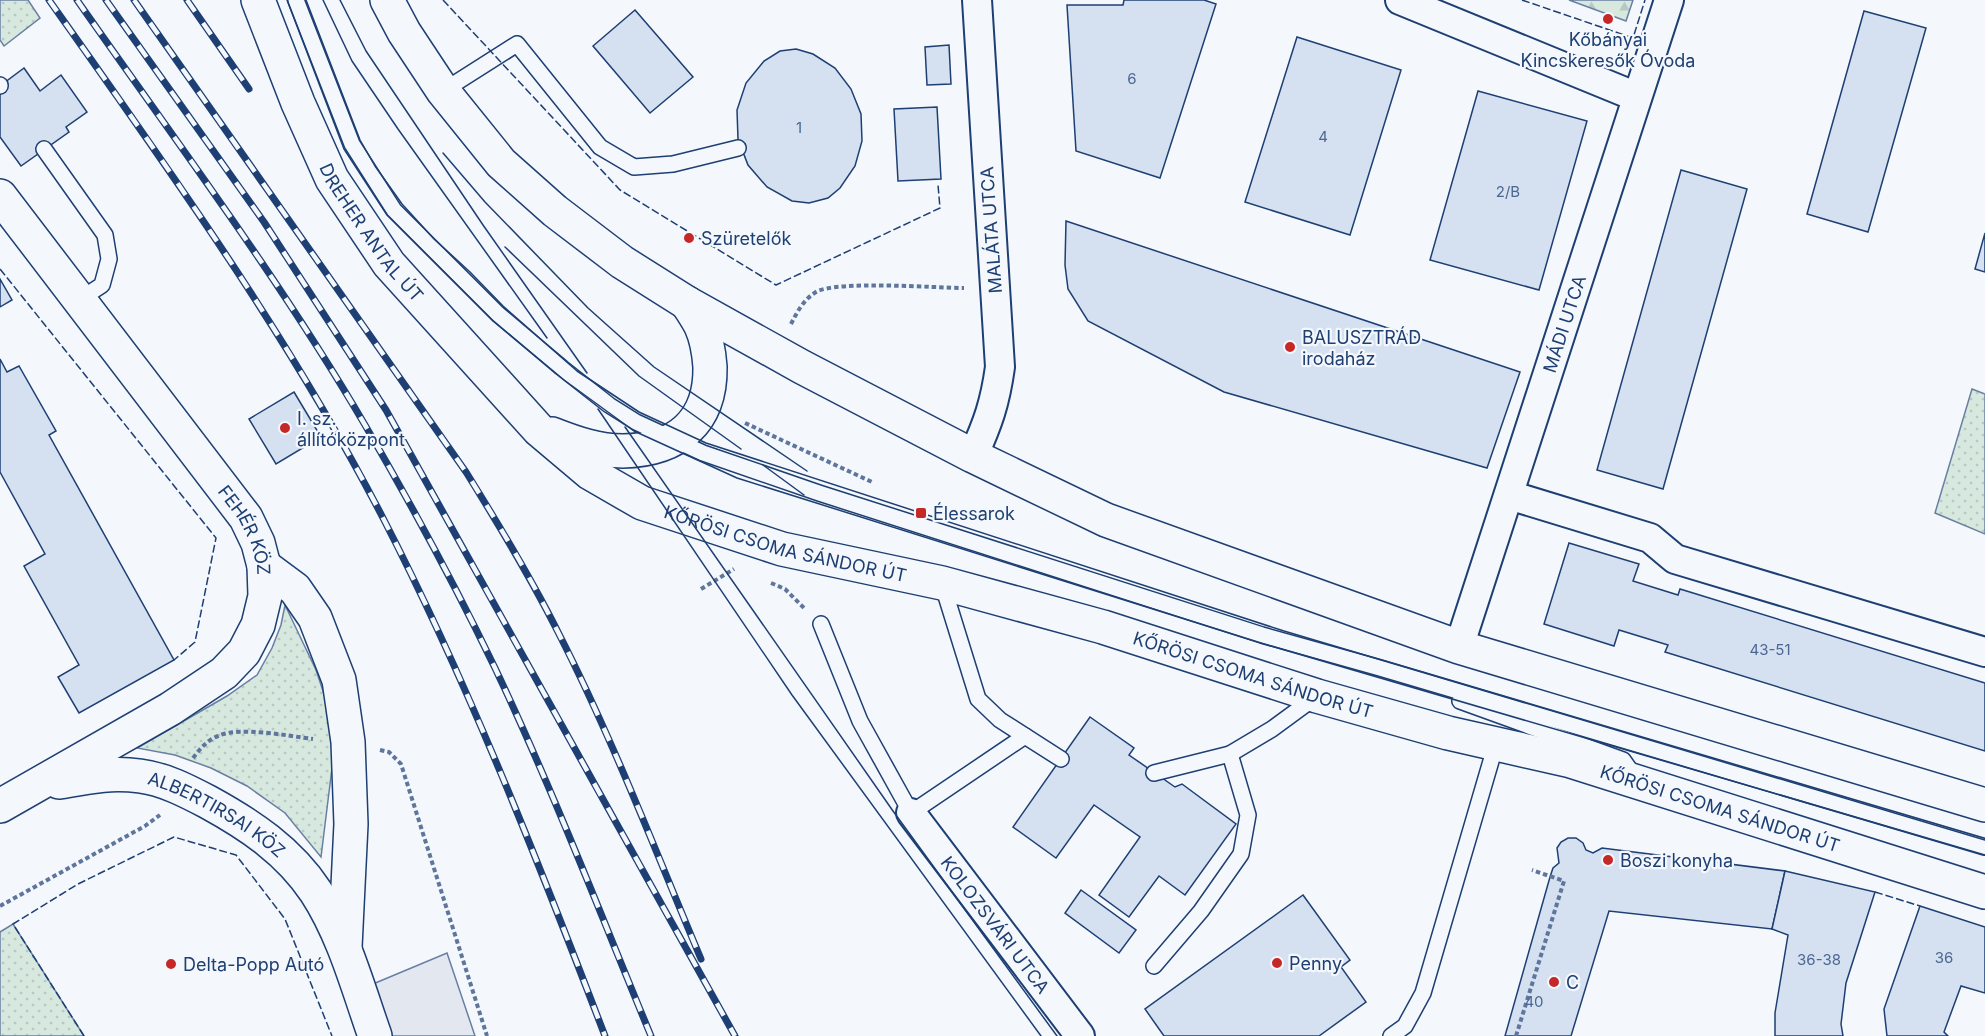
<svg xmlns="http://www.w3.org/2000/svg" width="1985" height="1036" font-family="Inter,sans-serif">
  <defs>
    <pattern id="green-dots" width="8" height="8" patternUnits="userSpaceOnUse" patternTransform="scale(1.5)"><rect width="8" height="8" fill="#d7e8df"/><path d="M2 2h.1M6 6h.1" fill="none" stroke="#b8c8c3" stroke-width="1.8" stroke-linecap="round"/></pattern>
    <pattern id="forest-firs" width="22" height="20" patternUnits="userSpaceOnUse" patternTransform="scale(1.5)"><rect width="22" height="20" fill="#d7e8df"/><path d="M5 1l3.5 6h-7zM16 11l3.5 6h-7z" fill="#b8c8c3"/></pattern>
  </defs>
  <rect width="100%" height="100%" fill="#f4f7fb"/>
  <g fill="url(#green-dots)" stroke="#687fa3" stroke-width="1.5">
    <polygon points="0,0 28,0 40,18 4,46 0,40"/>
    <polygon points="1972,389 1985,394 1985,534 1935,513"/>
    <polygon points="285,605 316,670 332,718 332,768 321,857 285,813 247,786 211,768 175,755 137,748 227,696 257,675 272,648 281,625"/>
    <polygon points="13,924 84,1036 0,1036 0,932"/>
  </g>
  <polygon fill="url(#forest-firs)" stroke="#687fa3" stroke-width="1.5" points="1569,0 1633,0 1626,21"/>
  <polygon fill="#e3e8f0" stroke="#687fa3" stroke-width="1.5" points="447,953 475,1036 391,1036 373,984"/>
  <g fill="#d5e0f0" stroke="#1d3f73" stroke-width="1.5">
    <polygon points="1124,0 1204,0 1216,4 1160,178 1076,151 1067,5 1123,5"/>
    <polygon points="635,10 693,77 650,113 593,46"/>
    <polygon points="1864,11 1926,28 1868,232 1807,214"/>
    <polygon points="1297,37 1401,70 1350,235 1245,202"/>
    <polygon points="949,45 951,84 927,85 925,47"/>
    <polygon points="796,49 813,54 835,68 851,89 861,114 862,141 855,166 840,188 828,198 809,203 792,201 767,187 748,165 738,139 737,110 746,83 764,61 780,51"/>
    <polygon points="24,68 40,91 61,75 87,112 66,127 69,132 21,166 0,137 0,86"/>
    <polygon points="1478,91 1587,121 1539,290 1430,260"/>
    <polygon points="937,107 941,179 898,181 894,109"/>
    <polygon points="1681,170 1747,189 1663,489 1597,470"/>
    <polygon points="1066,221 1520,372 1487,468 1224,392 1088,321 1068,289 1065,265"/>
    <polygon points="1985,233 1985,272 1975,269"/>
    <polygon points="0,279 12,300 0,307"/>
    <polygon points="0,359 7,372 19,366 56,431 49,435 174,660 79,713 58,677 79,665 24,566 45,554 0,472"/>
    <polygon points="294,392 321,437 276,464 249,419"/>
    <polygon points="1569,543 1639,564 1633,581 1678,595 1680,589 1985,683 1985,751 1665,652 1668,645 1619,630 1614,646 1544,624"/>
    <polygon points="1090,717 1134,748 1129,755 1175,787 1182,784 1236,824 1185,895 1159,876 1129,917 1099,895 1140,837 1094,805 1056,858 1013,827"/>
    <polygon points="1568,838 1576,838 1583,843 1586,850 1593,853 1602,848 1785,871 1772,929 1609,911 1571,1036 1505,1036 1550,877 1553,868 1559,863 1557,848 1561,842"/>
    <polygon points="1785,871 1875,892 1846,983 1841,1024 1843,1036 1775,1036 1775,1013 1788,935 1772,929"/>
    <polygon points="1081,890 1136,930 1119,953 1065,913"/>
    <polygon points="1303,895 1350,960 1341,967 1366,1002 1319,1036 1164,1036 1145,1009"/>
    <polygon points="1920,906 1985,927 1985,993 1961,986 1944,1032 1948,1036 1887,1036 1884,1009"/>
  </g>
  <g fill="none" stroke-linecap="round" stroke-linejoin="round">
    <defs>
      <g id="lane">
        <polyline points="296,0 352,144 394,210 498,314 562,368 609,405 636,422 703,453 819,493 1262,635 1380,668 1985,847"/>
        <polyline points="0,85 0,86"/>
        <polyline points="443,91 517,44 600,147 634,167 673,164 738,148"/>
        <polyline points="44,149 105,235 109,259 102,285 79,300"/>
        <polyline points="942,583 978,699 1000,720 1061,759"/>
        <polyline points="821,624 860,721 911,813 1025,736"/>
        <polyline points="1460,701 1623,760 1635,777"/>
        <polyline points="1154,773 1230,754 1272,729 1317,696"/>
        <polyline points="1154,966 1201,911 1241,854 1248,815 1230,754"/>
        <polyline points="1391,1036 1405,1026 1423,993 1496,744"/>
      </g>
      <g id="street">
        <polyline points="1400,0 1637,97"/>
        <path d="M 973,456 C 988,423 995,403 1000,367 L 977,0"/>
        <polyline points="1509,495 1650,538 1675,559 1985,652"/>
        <path id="s1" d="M 1459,647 L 1669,0"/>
        <path id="s2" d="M 911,813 L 1080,1036"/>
      </g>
      <g id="secondary">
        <path id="s3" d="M 0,196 L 246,518 L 258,543 L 264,566 L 265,596 L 258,625 L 244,652 L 224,673 L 170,709 L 0,806"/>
        <polyline points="264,566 295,589 315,618 339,680 348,742 351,824 345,947"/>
        <path id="s4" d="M 59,782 C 88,777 110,772 140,776 C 164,779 187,791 208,802 C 250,825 289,851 316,892 C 344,935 358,988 375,1036"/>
      </g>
      <g id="primary">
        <path id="s5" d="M 258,0 L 298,103 L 332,179 L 389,264 L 539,430 L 590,473 L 642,503 L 782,549 L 942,583 L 1103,627 L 1317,696 L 1448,733 L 1571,761 L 1985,892"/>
        <polyline points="387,0 404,32 443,91 501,163 555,211 622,262 687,303 802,367 973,456 1106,520 1459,647 1985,805"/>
        <path d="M 552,434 C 575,443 598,451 623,451 C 677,450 711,422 710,367 C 709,353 707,339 701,326 C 697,318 692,311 687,303"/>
      </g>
    </defs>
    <use href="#lane" stroke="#1d3f73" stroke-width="18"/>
    <use href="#street" stroke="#1d3f73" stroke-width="32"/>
    <use href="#secondary" stroke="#1d3f73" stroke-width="36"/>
    <use href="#primary" stroke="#1d3f73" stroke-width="36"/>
    <g stroke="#5e769c" stroke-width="4" stroke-dasharray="4.5 3" stroke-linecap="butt">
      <path d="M 791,324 C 797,312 804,299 816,292 C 837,280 936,288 964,288"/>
      <polyline points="745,423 872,482"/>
      <polyline points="771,583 785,589 805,609"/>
      <polyline points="701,589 734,569"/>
      <polyline points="380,750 389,752 401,764 487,1036"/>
      <path d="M 193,758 C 200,749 207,740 218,736 C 239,726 289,736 313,739"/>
      <polyline points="0,906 145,826 160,815"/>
      <polyline points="1516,1036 1564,881 1532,870"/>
    </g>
    <use href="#lane" stroke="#f4f7fb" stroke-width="15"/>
    <use href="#street" stroke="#f4f7fb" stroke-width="28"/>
    <use href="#secondary" stroke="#f4f7fb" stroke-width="33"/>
    <use href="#primary" stroke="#f4f7fb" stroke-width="33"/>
    <g stroke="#1d3f73" stroke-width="1.5">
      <polyline points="287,0 344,149 387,215 493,321 564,380 634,431 737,478 1261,643 1985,855"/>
      <polyline points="306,0 360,140 375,166 402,204 434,239 470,272 503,306 577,371 639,412 706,443 1284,631 1985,840"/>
      <polyline points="323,0 352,61 398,129 547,338"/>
      <polyline points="340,0 366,51 483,225 587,373"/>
      <polyline points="443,153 485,202 588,308 654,367 807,471"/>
      <polyline points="505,247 639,376 741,449"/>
      <polyline points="598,409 792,695 1041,1036"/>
      <polyline points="625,427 893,811 1057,1036"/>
      <polyline points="763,465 804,495"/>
    </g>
    <defs>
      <g id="rail">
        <path d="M 49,0 C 167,167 289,336 383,518 C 469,685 538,861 605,1036"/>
        <path d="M 77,0 C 175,140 279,278 365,425 C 411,504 455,585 495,668 C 552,788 600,913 651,1036"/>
        <polyline points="106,0 264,222 386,410 735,1036"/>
        <path d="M 134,0 L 466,472 C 499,525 531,578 559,634 C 613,740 655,850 701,959"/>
        <polyline points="187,0 249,89"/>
      </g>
    </defs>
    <use href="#rail" stroke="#1d3f73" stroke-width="7"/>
    <use href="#rail" stroke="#f4f7fb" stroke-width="4.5" stroke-dasharray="14" stroke-linecap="butt"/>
    <g stroke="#1d3f73" stroke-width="1.5" stroke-dasharray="8 3" stroke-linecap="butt">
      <polyline points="443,0 620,190 776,285 940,208 938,185"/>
      <polyline points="1522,0 1633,38 1645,0"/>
      <polyline points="0,269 216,538 195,642 174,660"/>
      <polyline points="1875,892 1920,906"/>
      <polyline points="84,1036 13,924 78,884 174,837 236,855 285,919 332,1036"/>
    </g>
  </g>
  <g fill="#c62828" stroke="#f4f7fb" stroke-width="2">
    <circle cx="1608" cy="19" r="6"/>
    <circle cx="689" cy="238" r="6"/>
    <circle cx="1290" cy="347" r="6"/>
    <circle cx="285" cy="428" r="6"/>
    <rect x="915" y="507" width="12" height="12" rx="3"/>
    <circle cx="1608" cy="860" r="6"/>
    <circle cx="1277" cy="963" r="6"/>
    <circle cx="171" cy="964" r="6"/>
    <circle cx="1554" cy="982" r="6"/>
  </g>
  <g text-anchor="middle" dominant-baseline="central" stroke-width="4.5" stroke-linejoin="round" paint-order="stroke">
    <g font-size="15" fill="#4b6792">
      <text x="1132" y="78">6</text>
      <text x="799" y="127">1</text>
      <text x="1323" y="136">4</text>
      <text x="1508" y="191">2/B</text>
      <text x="1770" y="649">43-51</text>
      <text x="1944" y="957">36</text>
      <text x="1819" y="959">36-38</text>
      <text x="1534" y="1001">40</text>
    </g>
    <g font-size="18" fill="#1d3f73" stroke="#f4f7fb" text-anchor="start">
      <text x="1608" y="39" text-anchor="middle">Kőbányai<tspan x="1608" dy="21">Kincskeresők Óvoda</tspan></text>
      <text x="701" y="238">Szüretelők</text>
      <text x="1302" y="337">BALUSZTRÁD<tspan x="1302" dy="21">irodaház</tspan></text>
      <text x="297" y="418">I. sz.<tspan x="297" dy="21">állítóközpont</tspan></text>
      <text x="933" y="513">Élessarok</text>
      <text x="1620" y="860">Boszi konyha</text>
      <text x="1289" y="963">Penny</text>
      <text x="183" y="964">Delta-Popp Autó</text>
      <text x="1566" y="982">C</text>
    </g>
    <g font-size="18" fill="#1d3f73" stroke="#f4f7fb">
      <text stroke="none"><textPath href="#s5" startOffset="260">DREHER ANTAL ÚT</textPath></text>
      <text transform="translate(991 230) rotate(-94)">MALÁTA UTCA</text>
      <text stroke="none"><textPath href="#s1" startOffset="340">MÁDI UTCA</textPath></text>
      <text stroke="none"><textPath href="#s3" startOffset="416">FEHÉR KÖZ</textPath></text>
      <text stroke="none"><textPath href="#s5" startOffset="796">KŐRÖSI CSOMA SÁNDOR ÚT</textPath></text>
      <text stroke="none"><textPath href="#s5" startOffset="1282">KŐRÖSI CSOMA SÁNDOR ÚT</textPath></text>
      <text stroke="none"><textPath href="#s5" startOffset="1768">KŐRÖSI CSOMA SÁNDOR ÚT</textPath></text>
      <text stroke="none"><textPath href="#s4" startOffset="168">ALBERTIRSAI KÖZ</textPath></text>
      <text stroke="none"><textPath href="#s2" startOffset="140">KOLOZSVÁRI UTCA</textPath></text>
    </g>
  </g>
</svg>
